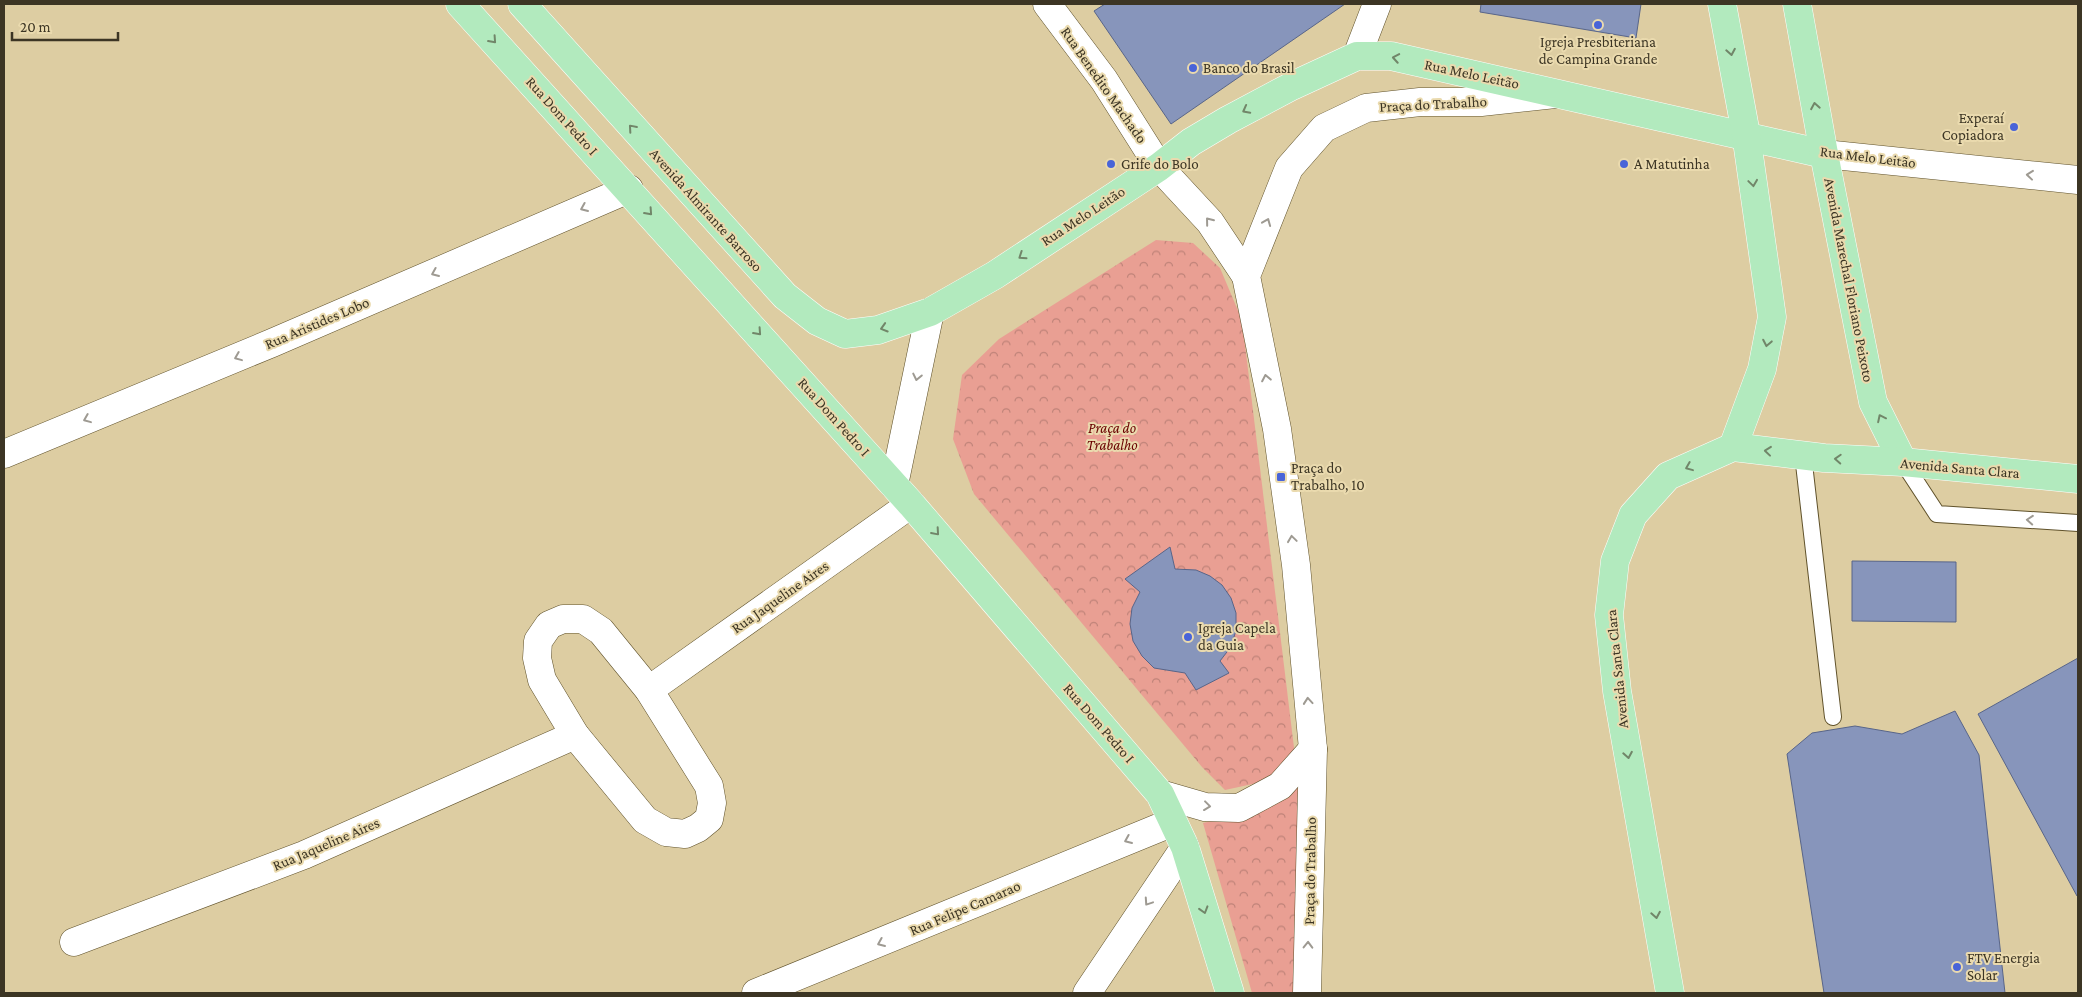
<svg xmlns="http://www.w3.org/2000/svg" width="2082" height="997" font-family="'Crimson Pro',serif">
  <defs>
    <pattern id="park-crowns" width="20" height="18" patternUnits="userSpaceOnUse" patternTransform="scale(1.25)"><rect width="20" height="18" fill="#e99f93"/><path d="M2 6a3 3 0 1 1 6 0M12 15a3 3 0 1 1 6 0" fill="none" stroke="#be8278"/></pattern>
  </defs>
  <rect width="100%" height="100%" fill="#ddcda2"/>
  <g fill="url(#park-crowns)">
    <polygon points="1156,240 1193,243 1220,268 1242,320 1295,756 1262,782 1225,790 1202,767 974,494 953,439 962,375 999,339"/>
    <polygon points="1298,782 1297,993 1252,993 1203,823 1268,807"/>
  </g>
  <g fill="#8795bb" stroke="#586589">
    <polygon points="1105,4 1345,4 1171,124 1094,11"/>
    <polygon points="1481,4 1641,4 1636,38 1480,12"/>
    <polygon points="1170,547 1175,569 1196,570 1210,576 1222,585 1231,598 1236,613 1236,631 1230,648 1220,661 1229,673 1196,690 1185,673 1154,668 1142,656 1133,641 1130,624 1132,608 1140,592 1125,579"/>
    <polygon points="1852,561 1956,562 1956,622 1852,621"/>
    <polygon points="2078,658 2078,895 2077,896 1978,714"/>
    <polygon points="1955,711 1979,755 2005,993 1824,993 1787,754 1812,733 1855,726 1902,734"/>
  </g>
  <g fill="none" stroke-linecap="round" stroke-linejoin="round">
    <defs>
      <g id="lane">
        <polyline points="1803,455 1833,717"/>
        <polyline points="1903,462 1937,514 2078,523"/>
      </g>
      <g id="street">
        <polyline points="1047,4 1104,80 1159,167 1210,222 1246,276"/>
        <polyline points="1357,56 1377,4"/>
        <polyline points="4,454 272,343 629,189"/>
        <polyline points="894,485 930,312"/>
        <polygon points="563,619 583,619 601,631 649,690 709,786 712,803 709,819 698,828 685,834 666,832 645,820 575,735 542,680 537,658 538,641 549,625"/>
        <polyline points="649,690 911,504"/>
        <polyline points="1160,794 1205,807 1239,808 1280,786 1313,749"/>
        <polyline points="74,942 304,855 575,735"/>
        <polyline points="756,993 1173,822"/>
        <polyline points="1307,993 1313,749 1296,565 1277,429 1246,276 1289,168 1324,128 1366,108 1420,102 1481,102 1555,94"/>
      </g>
      <g id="secondary">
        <polyline points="1824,154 2078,180"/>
        <polyline points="1087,993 1185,847"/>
      </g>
      <g id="primary">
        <polyline points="460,4 911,504 1160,794 1185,847 1230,993"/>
        <polyline points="522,4 785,296 817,321 845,334 878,330 930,312 995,275 1159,167 1191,142 1228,120 1292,86 1357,56 1391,56 1824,154"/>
        <polyline points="1722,4 1746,134 1772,317 1762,369 1733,447"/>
        <polyline points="1797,4 1824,154 1873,402 1903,462"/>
        <polyline points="1670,993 1617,691 1609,615 1615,561 1633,515 1668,476 1733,447 1824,458 1903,462 2078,479"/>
      </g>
    </defs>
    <use href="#lane" stroke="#60522b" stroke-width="18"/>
    <use href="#street" stroke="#60522b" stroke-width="29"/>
    <use href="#secondary" stroke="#60522b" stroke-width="29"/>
    <use href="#primary" stroke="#fff" stroke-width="29"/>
    <use href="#lane" stroke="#fff" stroke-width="16"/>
    <use href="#street" stroke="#fff" stroke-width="28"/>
    <use href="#secondary" stroke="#fff" stroke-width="28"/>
    <use href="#primary" stroke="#b2eabe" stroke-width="28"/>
  </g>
  <defs><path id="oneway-chevron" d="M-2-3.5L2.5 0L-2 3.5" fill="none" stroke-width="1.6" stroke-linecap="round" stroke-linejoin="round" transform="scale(1.25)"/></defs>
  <g stroke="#718669">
    <use href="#oneway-chevron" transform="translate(493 40) rotate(48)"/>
    <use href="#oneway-chevron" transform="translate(1731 52) rotate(80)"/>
    <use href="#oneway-chevron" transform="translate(1396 58) rotate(-170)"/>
    <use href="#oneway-chevron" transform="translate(1815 106) rotate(-100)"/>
    <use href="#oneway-chevron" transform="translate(1246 110) rotate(152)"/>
    <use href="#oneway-chevron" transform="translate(632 128) rotate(-131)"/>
    <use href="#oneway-chevron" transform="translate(1753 183) rotate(82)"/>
    <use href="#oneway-chevron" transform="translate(649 212) rotate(48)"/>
    <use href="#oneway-chevron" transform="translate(1022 256) rotate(146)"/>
    <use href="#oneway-chevron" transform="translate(884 328) rotate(163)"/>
    <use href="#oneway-chevron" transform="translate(758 332) rotate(48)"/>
    <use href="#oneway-chevron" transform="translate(1767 343) rotate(101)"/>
    <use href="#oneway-chevron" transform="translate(1881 418) rotate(-116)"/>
    <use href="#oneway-chevron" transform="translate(1768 451) rotate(-174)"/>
    <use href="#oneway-chevron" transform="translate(1838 459) rotate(-177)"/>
    <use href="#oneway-chevron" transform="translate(1689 467) rotate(158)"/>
    <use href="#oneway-chevron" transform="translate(936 532) rotate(49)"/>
    <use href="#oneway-chevron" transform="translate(1628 755) rotate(80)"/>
    <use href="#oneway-chevron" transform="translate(1204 910) rotate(73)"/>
    <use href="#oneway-chevron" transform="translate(1656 915) rotate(80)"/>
  </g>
  <g stroke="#9e9a92">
    <use href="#oneway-chevron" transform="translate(2030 175) rotate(-174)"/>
    <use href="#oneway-chevron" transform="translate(584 208) rotate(157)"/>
    <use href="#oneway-chevron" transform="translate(1209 221) rotate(-129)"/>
    <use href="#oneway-chevron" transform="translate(1267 222) rotate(-68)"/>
    <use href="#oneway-chevron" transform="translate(435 273) rotate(157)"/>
    <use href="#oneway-chevron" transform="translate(238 357) rotate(158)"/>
    <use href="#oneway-chevron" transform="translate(917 377) rotate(102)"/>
    <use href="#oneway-chevron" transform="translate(1266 378) rotate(-101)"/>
    <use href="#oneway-chevron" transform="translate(87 419) rotate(158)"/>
    <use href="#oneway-chevron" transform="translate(2030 520) rotate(-176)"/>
    <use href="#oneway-chevron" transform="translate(1292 539) rotate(-98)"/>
    <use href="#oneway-chevron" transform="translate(1308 701) rotate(-95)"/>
    <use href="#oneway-chevron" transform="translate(1207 806) rotate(7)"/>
    <use href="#oneway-chevron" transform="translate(1128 840) rotate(157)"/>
    <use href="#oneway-chevron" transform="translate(1148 902) rotate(124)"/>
    <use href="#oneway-chevron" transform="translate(881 943) rotate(157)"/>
    <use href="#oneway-chevron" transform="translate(1308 945) rotate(-89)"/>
  </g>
  <g fill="#4964d8" stroke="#eadaae" stroke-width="2">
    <circle cx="1598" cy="25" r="5"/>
    <circle cx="1193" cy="68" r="5"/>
    <circle cx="2014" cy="127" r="5"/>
    <circle cx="1111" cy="164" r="5"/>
    <circle cx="1624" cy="164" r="5"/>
    <rect x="1276" y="472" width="10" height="10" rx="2.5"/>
    <circle cx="1188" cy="637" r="5"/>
    <circle cx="1957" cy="967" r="5"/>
  </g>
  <g text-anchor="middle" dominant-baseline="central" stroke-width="4" stroke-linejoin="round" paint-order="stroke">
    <g font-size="15" fill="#3c3524" stroke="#eadaae" text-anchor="start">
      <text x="1598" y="42" text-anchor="middle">Igreja Presbiteriana<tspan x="1598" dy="17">de Campina Grande</tspan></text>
      <text x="1203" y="68">Banco do Brasil</text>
      <text x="2004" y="118" text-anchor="end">Experaí<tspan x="2004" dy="17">Copiadora</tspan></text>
      <text x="1121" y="164">Grife do Bolo</text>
      <text x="1634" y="164">A Matutinha</text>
      <text x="1291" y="468">Praça do<tspan x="1291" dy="17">Trabalho, 10</tspan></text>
      <text x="1198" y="628">Igreja Capela<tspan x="1198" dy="17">da Guia</tspan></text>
      <text x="1967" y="958">FTV Energia<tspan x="1967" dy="17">Solar</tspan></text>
    </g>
    <g font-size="15" fill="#3c3524" stroke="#eadaae">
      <text transform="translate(1472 74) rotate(12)">Rua Melo Leitão</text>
      <text transform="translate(1104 85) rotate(55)">Rua Benedito Machado</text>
      <text transform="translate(1433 104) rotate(-3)">Praça do Trabalho</text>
      <text transform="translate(562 116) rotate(48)">Rua Dom Pedro I</text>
      <text transform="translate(1868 157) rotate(7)">Rua Melo Leitão</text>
      <text transform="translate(706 210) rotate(48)">Avenida Almirante Barroso</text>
      <text transform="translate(1083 216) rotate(-33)">Rua Melo Leitão</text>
      <text transform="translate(1849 280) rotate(79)">Avenida Marechal Floriano Peixoto</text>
      <text transform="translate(317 323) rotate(-23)">Rua Aristides Lobo</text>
      <text transform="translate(834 417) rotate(48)">Rua Dom Pedro I</text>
      <text transform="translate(1960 468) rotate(5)">Avenida Santa Clara</text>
      <text transform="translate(780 597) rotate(-35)">Rua Jaqueline Aires</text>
      <text transform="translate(1617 669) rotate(-96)">Avenida Santa Clara</text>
      <text transform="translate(1099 723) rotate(49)">Rua Dom Pedro I</text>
      <text transform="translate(326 844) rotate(-23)">Rua Jaqueline Aires</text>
      <text transform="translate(1310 871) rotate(-89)">Praça do Trabalho</text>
      <text transform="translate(965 908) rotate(-23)">Rua Felipe Camarao</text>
    </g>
    <g font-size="15" font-style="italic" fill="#6a0000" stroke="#eadaae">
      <text x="1112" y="428">Praça do<tspan x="1112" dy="17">Trabalho</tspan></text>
    </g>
  </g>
  <rect width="2082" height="997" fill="none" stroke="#3c3524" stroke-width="10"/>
  <path d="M12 32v8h106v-8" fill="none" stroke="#3c3524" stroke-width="2.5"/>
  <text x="20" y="32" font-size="15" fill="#3c3524" stroke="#eadaae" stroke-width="4" paint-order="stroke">20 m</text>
</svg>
